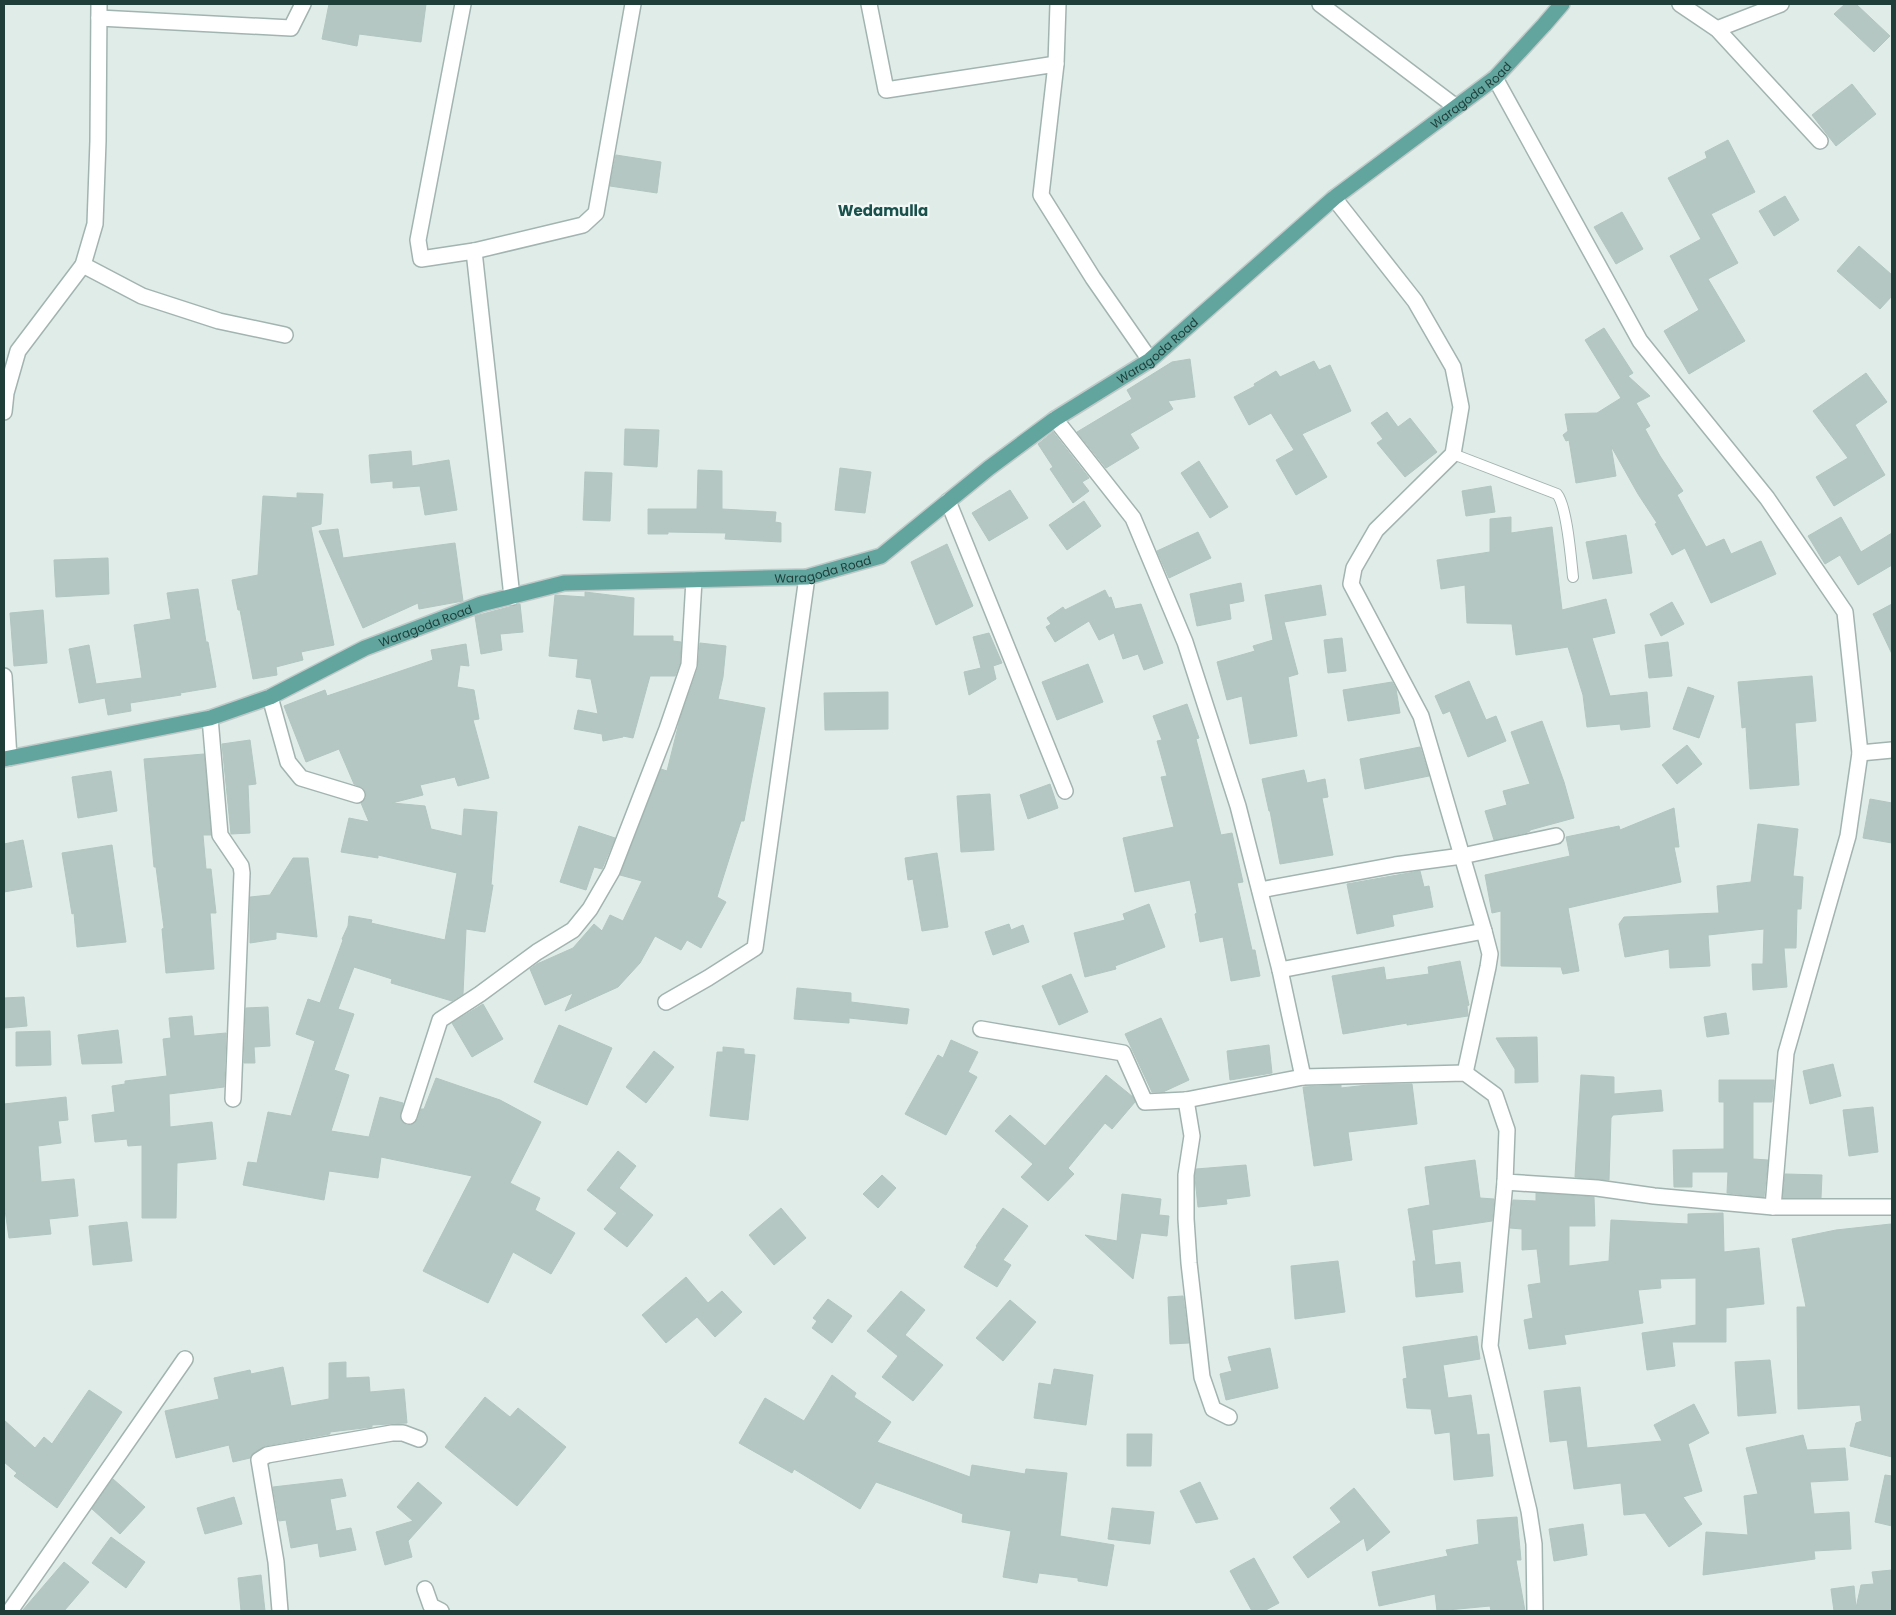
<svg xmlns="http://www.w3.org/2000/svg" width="1896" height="1615" font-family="Poppins,sans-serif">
  <rect width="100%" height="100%" fill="#e0ece8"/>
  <g fill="#b5c7c2" stroke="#b2c6c1">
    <polygon points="329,4 426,4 421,42 359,34 357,46 322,39"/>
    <polygon points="1845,4 1856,4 1890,36 1874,52 1834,14"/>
    <polygon points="1852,84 1876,114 1836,146 1812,115"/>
    <polygon points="1728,140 1755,192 1711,214 1738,263 1708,279 1745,341 1689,374 1664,331 1699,310 1670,256 1701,239 1668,178 1707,158 1705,152"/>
    <polygon points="616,155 661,162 657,193 610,186"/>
    <polygon points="1785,196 1799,220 1774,236 1759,211"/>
    <polygon points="1622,212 1643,249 1616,264 1594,227"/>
    <polygon points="1859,246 1892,275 1892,296 1880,309 1837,271"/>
    <polygon points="1604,328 1633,373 1628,376 1650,396 1636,403 1650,426 1645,429 1660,456 1683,491 1677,495 1706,547 1724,539 1731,554 1761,541 1776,574 1711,603 1685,548 1672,555 1655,524 1657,523 1638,494 1611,446 1616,476 1576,483 1569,440 1566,441 1563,435 1568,431 1565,414 1597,413 1621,398 1585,340"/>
    <polygon points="1190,359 1195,397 1168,401 1173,409 1130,434 1139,448 1106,468 1077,432 1132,399 1127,390 1172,362"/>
    <polygon points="1314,361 1319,370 1330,365 1351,411 1302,434 1327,477 1296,495 1276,460 1294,450 1271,413 1249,425 1234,397 1255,386 1254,384 1276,371 1280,377"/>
    <polygon points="1866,373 1887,402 1855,425 1885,475 1834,506 1816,477 1848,458 1813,411"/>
    <polygon points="1387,412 1398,427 1410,418 1437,452 1405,477 1377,443 1383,439 1371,423"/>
    <polygon points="625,429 659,430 657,467 624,465"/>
    <polygon points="1053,432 1089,478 1082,482 1089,491 1073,503 1050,469 1053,467 1038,444"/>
    <polygon points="411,451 412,466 449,460 457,510 425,515 420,486 393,488 393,481 371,483 369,455"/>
    <polygon points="1199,461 1228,507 1210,518 1181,473"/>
    <polygon points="840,468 871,472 865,513 835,510"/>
    <polygon points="698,470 722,471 722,509 776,512 775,522 781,523 781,542 725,539 726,533 668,532 668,534 648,534 648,509 697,509"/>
    <polygon points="585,472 612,473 610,521 583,520"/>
    <polygon points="1491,486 1495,512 1466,516 1462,491"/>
    <polygon points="1010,490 1028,518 989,541 972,513"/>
    <polygon points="297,493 323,494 321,524 311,527 334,645 301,652 303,660 276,667 277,675 253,679 240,610 238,610 232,580 258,575 263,496 297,498"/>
    <polygon points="1084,501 1101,526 1067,550 1049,525"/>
    <polygon points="1511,517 1511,533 1552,527 1562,610 1606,599 1615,633 1592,638 1610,696 1647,692 1650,727 1621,730 1620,724 1587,727 1583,695 1568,647 1516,655 1512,624 1467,623 1465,585 1441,589 1437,560 1490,552 1490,519"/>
    <polygon points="1841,517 1861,552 1892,533 1892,565 1858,585 1840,555 1825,564 1808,536"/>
    <polygon points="338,529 343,558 455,543 463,601 419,609 418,603 363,628 319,531"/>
    <polygon points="1198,532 1211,558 1169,578 1157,551"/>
    <polygon points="1626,535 1632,573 1593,579 1586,542"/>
    <polygon points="947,544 973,606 936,625 911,562"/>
    <polygon points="108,558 109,594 56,597 54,560"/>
    <polygon points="1241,583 1244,601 1229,604 1231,619 1197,626 1190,594"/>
    <polygon points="1321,585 1326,615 1284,622 1298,674 1288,677 1297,736 1250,744 1242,696 1227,700 1217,662 1255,651 1253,646 1273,640 1265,595"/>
    <polygon points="198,589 206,642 208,642 216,687 180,693 181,695 130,703 131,711 108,715 105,698 79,703 69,649 89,645 96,684 142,678 134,625 171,619 167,593"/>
    <polygon points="1105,590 1109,598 1111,597 1115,609 1141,604 1163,663 1144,670 1138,654 1123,659 1114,633 1099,640 1089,621 1055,642 1046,627 1051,624 1047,618 1063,607 1065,610"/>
    <polygon points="585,592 634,598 633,636 673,636 673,641 681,642 680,663 675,676 650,676 633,738 623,736 623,737 603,741 602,734 574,729 578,710 598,714 591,679 576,677 578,659 549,656 555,595 585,597"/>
    <polygon points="1672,602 1684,624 1661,636 1650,614"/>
    <polygon points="520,604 523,632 500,634 502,650 481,654 475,616"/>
    <polygon points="1892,604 1892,654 1873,614"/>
    <polygon points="43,610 47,663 14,666 10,613"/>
    <polygon points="989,633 1002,663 993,666 996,679 969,695 964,672 981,668 973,637"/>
    <polygon points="1342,638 1346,671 1328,673 1324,640"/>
    <polygon points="1668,642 1672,676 1649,678 1645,645"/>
    <polygon points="700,643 726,646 723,677 718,699 765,708 744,821 741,821 717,897 726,902 701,948 687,940 681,950 655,936 640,963 618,987 565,1011 573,993 545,1005 530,969 537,964 573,948 594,924 602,931 610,915 623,921 642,881 620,875 661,769 667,771 680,719 698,668"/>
    <polygon points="466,644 469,666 460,665 457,687 474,690 479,719 473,720 489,778 458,786 455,777 420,785 423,795 392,803 425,806 431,829 462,836 464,809 497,812 491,885 493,885 485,932 466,929 463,994 452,1001 391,983 392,979 354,967 338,1009 354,1014 334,1070 349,1075 331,1131 369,1137 380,1097 403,1103 400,1118 406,1125 411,1125 418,1119 421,1109 424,1109 436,1078 500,1100 541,1122 510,1183 540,1198 535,1210 575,1233 551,1274 513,1252 488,1303 423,1271 472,1176 381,1157 378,1178 329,1171 324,1200 243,1185 248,1162 257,1163 268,1112 291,1116 315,1041 296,1034 308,999 320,1003 343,940 342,939 348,926 349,916 372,920 371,923 445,940 457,873 378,855 378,858 341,852 349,818 369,822 361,803 366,798 366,792 363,788 354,784 339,749 306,762 284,706 325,690 327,696 433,660 431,650"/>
    <polygon points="1088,664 1103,702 1057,720 1042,682"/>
    <polygon points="1812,676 1816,721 1795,723 1799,785 1750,789 1746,727 1742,728 1738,682"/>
    <polygon points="1469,681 1486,720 1496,716 1506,741 1468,757 1450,711 1443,714 1435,696"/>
    <polygon points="1392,682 1396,689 1400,713 1348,721 1343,690"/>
    <polygon points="1688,687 1714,696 1699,738 1673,729"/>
    <polygon points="888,692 888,729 825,730 824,693"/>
    <polygon points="1187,704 1199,738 1196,739 1221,835 1232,833 1243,882 1237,883 1252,950 1255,950 1260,976 1231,981 1223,937 1200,942 1195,914 1197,913 1190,880 1135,892 1123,838 1174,827 1161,777 1167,776 1157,741 1162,740 1153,716"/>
    <polygon points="1542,721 1564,782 1574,818 1530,830 1530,831 1525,833 1494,840 1485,811 1507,805 1503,791 1530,784 1511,732"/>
    <polygon points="250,740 256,784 248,785 250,833 231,834 222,744"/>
    <polygon points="1687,745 1702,764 1677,784 1662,765"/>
    <polygon points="1420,747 1429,776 1365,789 1360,759"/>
    <polygon points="204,754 211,835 203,835 206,869 211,869 216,913 210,913 214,969 166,973 162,929 164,928 156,867 154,867 144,759"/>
    <polygon points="1304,770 1307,783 1325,779 1328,797 1322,798 1333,855 1280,864 1270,811 1269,811 1262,779"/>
    <polygon points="111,771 117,811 78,818 72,777"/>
    <polygon points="1050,784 1058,808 1028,819 1020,795"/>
    <polygon points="990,794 994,850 961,852 957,796"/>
    <polygon points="1870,799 1892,803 1892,843 1863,838"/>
    <polygon points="1674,808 1679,847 1674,847 1681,882 1568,908 1579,971 1563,974 1561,967 1501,966 1501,911 1492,913 1485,875 1570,856 1566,837 1619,826 1620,830"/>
    <polygon points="1758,824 1798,829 1793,876 1803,877 1801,909 1797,909 1796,948 1784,948 1787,987 1753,990 1752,964 1763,964 1764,929 1708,935 1710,966 1670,968 1669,949 1625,957 1619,924 1624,917 1719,913 1717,886 1751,882"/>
    <polygon points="579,826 615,838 602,869 594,867 586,890 560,882"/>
    <polygon points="23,840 32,887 4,892 4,844"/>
    <polygon points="112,845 126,942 77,947 74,913 72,914 62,853"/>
    <polygon points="937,853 948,927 922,931 913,879 908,880 905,858"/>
    <polygon points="293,858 308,858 317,937 276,932 276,939 250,943 250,897 270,895"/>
    <polygon points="1420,871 1424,887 1429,886 1433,907 1392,915 1394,926 1357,934 1347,884"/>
    <polygon points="1149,904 1165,947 1115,966 1116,969 1085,977 1074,933 1125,920 1123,914"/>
    <polygon points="1009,924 1011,930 1023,925 1029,942 993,955 985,932"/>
    <polygon points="1460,961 1469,1005 1467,1006 1468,1016 1407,1025 1407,1023 1343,1034 1332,976 1384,967 1386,980 1429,974 1428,967"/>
    <polygon points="1071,974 1088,1012 1059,1025 1042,986"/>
    <polygon points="797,988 851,993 851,1002 909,1009 907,1024 849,1018 849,1023 794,1019"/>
    <polygon points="24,997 27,1026 4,1028 4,998"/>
    <polygon points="483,1004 503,1039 472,1057 452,1023"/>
    <polygon points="268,1007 270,1046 254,1047 255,1063 244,1063 246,1008"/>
    <polygon points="1726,1013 1729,1034 1707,1037 1704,1017"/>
    <polygon points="192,1016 194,1036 226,1033 224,1087 169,1094 170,1127 212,1122 216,1159 177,1163 176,1218 142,1218 142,1145 128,1146 127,1139 95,1142 92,1115 115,1112 112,1086 125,1084 125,1081 167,1076 163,1039 171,1038 169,1018"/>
    <polygon points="1161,1018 1189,1080 1163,1092 1152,1092 1125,1034"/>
    <polygon points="559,1025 612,1048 587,1105 534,1082"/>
    <polygon points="118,1030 122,1063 82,1064 78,1035"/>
    <polygon points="50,1031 51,1065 16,1066 16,1032"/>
    <polygon points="1537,1037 1538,1082 1515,1083 1515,1069 1496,1038"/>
    <polygon points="951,1040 978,1052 968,1072 977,1077 946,1135 905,1114 938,1055 943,1058"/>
    <polygon points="1269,1045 1272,1073 1230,1080 1227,1051"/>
    <polygon points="723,1047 744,1049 744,1054 755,1055 748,1120 710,1116 717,1052 723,1052"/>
    <polygon points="654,1051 674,1067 646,1103 626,1087"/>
    <polygon points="1833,1064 1841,1096 1810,1104 1803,1071"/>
    <polygon points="1106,1075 1133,1097 1135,1102 1112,1129 1105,1123 1068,1168 1074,1174 1048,1201 1021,1177 1033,1164 995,1131 1010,1115 1045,1146"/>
    <polygon points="1581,1075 1614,1077 1614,1094 1661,1090 1663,1111 1613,1115 1611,1118 1609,1180 1575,1177"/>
    <polygon points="1719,1080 1774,1080 1772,1102 1753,1102 1753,1159 1768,1160 1764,1197 1727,1193 1728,1172 1692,1172 1692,1187 1674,1187 1673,1150 1724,1149 1724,1102 1719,1102"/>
    <polygon points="1412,1084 1417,1124 1348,1132 1352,1160 1314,1166 1303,1087 1341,1085 1341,1088 1368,1085"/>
    <polygon points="66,1097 68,1120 58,1121 61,1143 38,1146 41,1182 74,1179 78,1216 49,1219 51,1234 9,1238 4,1203 4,1104"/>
    <polygon points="1873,1107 1878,1152 1849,1156 1843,1110"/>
    <polygon points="618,1151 636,1166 619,1188 653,1215 627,1247 604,1229 617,1213 587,1190"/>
    <polygon points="1475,1160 1480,1198 1494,1199 1492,1221 1432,1230 1432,1232 1435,1265 1460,1262 1463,1292 1416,1297 1413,1261 1416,1261 1408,1209 1430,1205 1425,1167"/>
    <polygon points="1246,1165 1250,1196 1226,1199 1227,1204 1198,1207 1195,1178 1196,1169"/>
    <polygon points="1785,1174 1822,1175 1821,1198 1783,1198"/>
    <polygon points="882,1175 896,1188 878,1208 863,1194"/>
    <polygon points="1536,1193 1594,1197 1595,1226 1569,1226 1569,1266 1609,1261 1611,1220 1688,1224 1688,1214 1723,1213 1724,1252 1759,1248 1764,1304 1726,1308 1726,1342 1672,1342 1675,1366 1647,1370 1642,1333 1696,1325 1696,1278 1660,1279 1661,1288 1638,1290 1643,1323 1564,1335 1566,1344 1529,1349 1524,1320 1533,1318 1528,1285 1541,1283 1537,1249 1522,1250 1522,1229 1510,1228 1513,1200 1536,1201"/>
    <polygon points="1122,1194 1161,1199 1159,1215 1169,1216 1167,1236 1141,1233 1133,1279 1085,1235 1117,1241"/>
    <polygon points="781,1208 806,1238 774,1265 749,1235"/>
    <polygon points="1003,1208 1028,1226 1003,1260 1011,1265 997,1287 964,1267 977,1247 976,1246"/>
    <polygon points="127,1222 132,1261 93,1265 89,1226"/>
    <polygon points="1891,1224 1892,1233 1892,1457 1850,1446 1856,1423 1862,1421 1860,1405 1798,1409 1797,1307 1806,1307 1792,1239 1836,1230"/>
    <polygon points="1338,1261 1345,1312 1295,1319 1291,1266"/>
    <polygon points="686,1277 708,1303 722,1291 742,1312 715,1337 697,1317 666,1343 642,1315"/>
    <polygon points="901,1291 925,1310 905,1335 943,1365 913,1401 882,1377 898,1356 867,1331"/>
    <polygon points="1183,1296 1189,1343 1170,1344 1168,1297"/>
    <polygon points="828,1299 852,1316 832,1343 812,1328 817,1321 813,1318"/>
    <polygon points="1010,1300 1036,1322 1003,1361 976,1338"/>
    <polygon points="1477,1336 1480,1359 1443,1365 1448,1398 1471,1395 1477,1435 1489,1434 1493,1476 1454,1480 1450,1432 1435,1434 1431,1409 1407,1408 1403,1379 1407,1378 1403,1347"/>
    <polygon points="1270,1348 1278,1388 1226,1400 1220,1374 1232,1371 1228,1357"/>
    <polygon points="1770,1360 1776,1413 1738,1416 1735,1362"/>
    <polygon points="346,1362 346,1378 369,1377 370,1392 404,1389 407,1423 372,1425 372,1427 330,1432 330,1434 265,1446 254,1452 250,1458 233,1462 229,1445 176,1458 165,1411 219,1399 214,1378 250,1370 251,1374 283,1367 291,1406 329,1399 329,1363"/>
    <polygon points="1054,1369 1093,1375 1086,1425 1034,1418 1039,1383 1051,1385"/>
    <polygon points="832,1375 856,1393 854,1397 891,1422 877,1442 970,1477 972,1465 1025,1474 1026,1469 1067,1473 1060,1536 1114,1545 1107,1586 1078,1581 1078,1578 1039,1573 1037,1583 1003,1577 1011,1531 962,1522 963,1514 876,1482 860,1509 794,1469 792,1473 739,1443 765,1398 804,1421"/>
    <polygon points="1580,1387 1587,1448 1662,1441 1654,1425 1694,1404 1709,1433 1688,1444 1702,1491 1683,1497 1702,1524 1669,1547 1645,1513 1624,1515 1621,1483 1574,1489 1567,1440 1550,1442 1544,1391"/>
    <polygon points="89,1390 122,1412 57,1508 14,1476 17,1473 4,1462 4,1420 35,1448 44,1437 52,1444"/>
    <polygon points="485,1397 510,1417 518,1408 566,1447 517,1506 445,1447"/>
    <polygon points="1127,1434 1152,1434 1151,1466 1127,1466"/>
    <polygon points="1803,1435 1807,1450 1845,1448 1848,1480 1810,1482 1814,1514 1849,1512 1851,1549 1814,1551 1815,1559 1703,1575 1706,1532 1748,1535 1744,1496 1758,1494 1746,1448"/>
    <polygon points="1885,1475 1892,1476 1892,1526 1875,1522"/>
    <polygon points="113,1479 145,1507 120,1534 92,1509"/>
    <polygon points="342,1479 346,1496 330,1499 336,1531 351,1528 356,1550 320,1557 318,1543 291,1548 286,1520 279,1521 273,1487"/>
    <polygon points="418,1482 442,1503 408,1541 412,1557 385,1565 376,1532 413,1521 397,1507"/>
    <polygon points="1200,1482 1218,1519 1196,1523 1180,1491"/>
    <polygon points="1354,1488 1390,1532 1367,1551 1364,1538 1308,1578 1293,1557 1341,1522 1330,1508"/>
    <polygon points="234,1497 242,1524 205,1534 197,1508"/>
    <polygon points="1112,1508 1154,1512 1150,1544 1108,1539"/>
    <polygon points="1517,1517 1521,1560 1516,1560 1525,1611 1491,1611 1490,1606 1437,1611 1435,1594 1379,1606 1372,1572 1448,1556 1446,1550 1479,1544 1477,1520"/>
    <polygon points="1583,1524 1587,1555 1554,1561 1549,1529"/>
    <polygon points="111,1537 145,1562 126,1588 92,1563"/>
    <polygon points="1254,1558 1279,1603 1264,1611 1252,1611 1230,1571"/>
    <polygon points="64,1562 89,1582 64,1611 22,1611"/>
    <polygon points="1892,1570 1892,1611 1834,1611 1831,1589 1854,1586 1856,1608 1861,1585 1874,1584 1872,1572"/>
    <polygon points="261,1575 265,1611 241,1611 238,1578"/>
  </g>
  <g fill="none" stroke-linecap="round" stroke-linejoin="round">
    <defs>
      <path id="service" d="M 1453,454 L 1557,494 C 1567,506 1571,559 1573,577"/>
      <g id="minor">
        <polyline points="463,4 418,240 421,259 474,251 512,597"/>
        <polyline points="869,4 886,90 1056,64 1041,195 1093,278 1150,360"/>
        <polyline points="1320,4 1456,107"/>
        <polyline points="1680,4 1717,29 1820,141"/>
        <polyline points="99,18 291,28 303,4"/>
        <polyline points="1717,29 1781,4"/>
        <polyline points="1056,64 1058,4"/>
        <polyline points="1495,78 1640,341 1767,498 1845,612 1860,753 1848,836 1786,1053 1773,1207"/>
        <polyline points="1334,198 1415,301 1453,367 1461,407 1453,454 1376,530 1354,568 1351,584 1421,716 1484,931 1490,954 1488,967 1465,1073"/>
        <polyline points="474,251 583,225 596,213 633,4"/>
        <polyline points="83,265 142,296 219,321 285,335"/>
        <polyline points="4,412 6,393 18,351 83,265 95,224 98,141 99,4"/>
        <polyline points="1055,419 1133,518 1185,642 1238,806 1280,970 1303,1077"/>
        <polyline points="948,501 1065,791"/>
        <polyline points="4,676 9,758"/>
        <polyline points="270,697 288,762 301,778 357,795"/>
        <polyline points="210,718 220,835 241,866 242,873 233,1099"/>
        <polyline points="1860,753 1892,750"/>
        <polyline points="1260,890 1395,865 1462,856 1556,836"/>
        <polyline points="1280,970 1484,931"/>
        <polyline points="666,1002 708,978 755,948 807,577"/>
        <polyline points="981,1029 1123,1053 1145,1102 1186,1100 1303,1077 1465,1073 1495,1095 1507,1130 1505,1182 1597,1188 1654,1196 1773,1207 1892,1207"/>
        <polyline points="1186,1100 1192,1136 1186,1175 1186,1219 1189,1263 1202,1377 1213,1409 1229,1417"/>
        <polyline points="409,1116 440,1020 480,994 537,952 573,930 590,909 612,871 667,729 689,665 694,580"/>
        <polyline points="1505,1182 1490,1346 1529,1511 1534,1544 1535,1611"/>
        <polyline points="425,1589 431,1606 441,1611"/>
        <polyline points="10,1611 185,1359"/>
        <polyline points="280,1611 276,1562 259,1460 267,1455 392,1433 403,1433 419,1439"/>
      </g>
      <g id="primary">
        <path id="s1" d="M 4,759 L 210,718 L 270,697 L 365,648 L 481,604 L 564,583 L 807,577 L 881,556 L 989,468 L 1055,419 L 1150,360 L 1334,198 L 1495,78 L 1544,25 L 1562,4"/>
      </g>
    </defs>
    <use href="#service" stroke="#a2b4b0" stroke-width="12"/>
    <use href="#minor" stroke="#a2b4b0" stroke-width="18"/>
    <use href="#primary" stroke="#c0c9c8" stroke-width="18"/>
    <use href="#service" stroke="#fff" stroke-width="10"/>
    <use href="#minor" stroke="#fff" stroke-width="15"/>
    <use href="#primary" stroke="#61a59e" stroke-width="15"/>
  </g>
  <g text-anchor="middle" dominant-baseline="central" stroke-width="4.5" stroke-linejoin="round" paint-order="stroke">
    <g font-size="12" fill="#1f3e3a" stroke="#f1f8f6">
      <text stroke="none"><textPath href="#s1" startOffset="1660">Waragoda Road</textPath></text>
      <text stroke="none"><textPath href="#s1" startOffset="1255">Waragoda Road</textPath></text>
      <text stroke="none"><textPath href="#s1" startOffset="850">Waragoda Road</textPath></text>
      <text stroke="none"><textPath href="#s1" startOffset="445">Waragoda Road</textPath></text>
    </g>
    <g font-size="15" font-weight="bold" fill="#1a514c" stroke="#f1f8f6">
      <text x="883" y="210">Wedamulla</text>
    </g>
  </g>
  <rect width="1896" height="1615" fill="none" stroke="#1f3e3a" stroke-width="10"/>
</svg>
